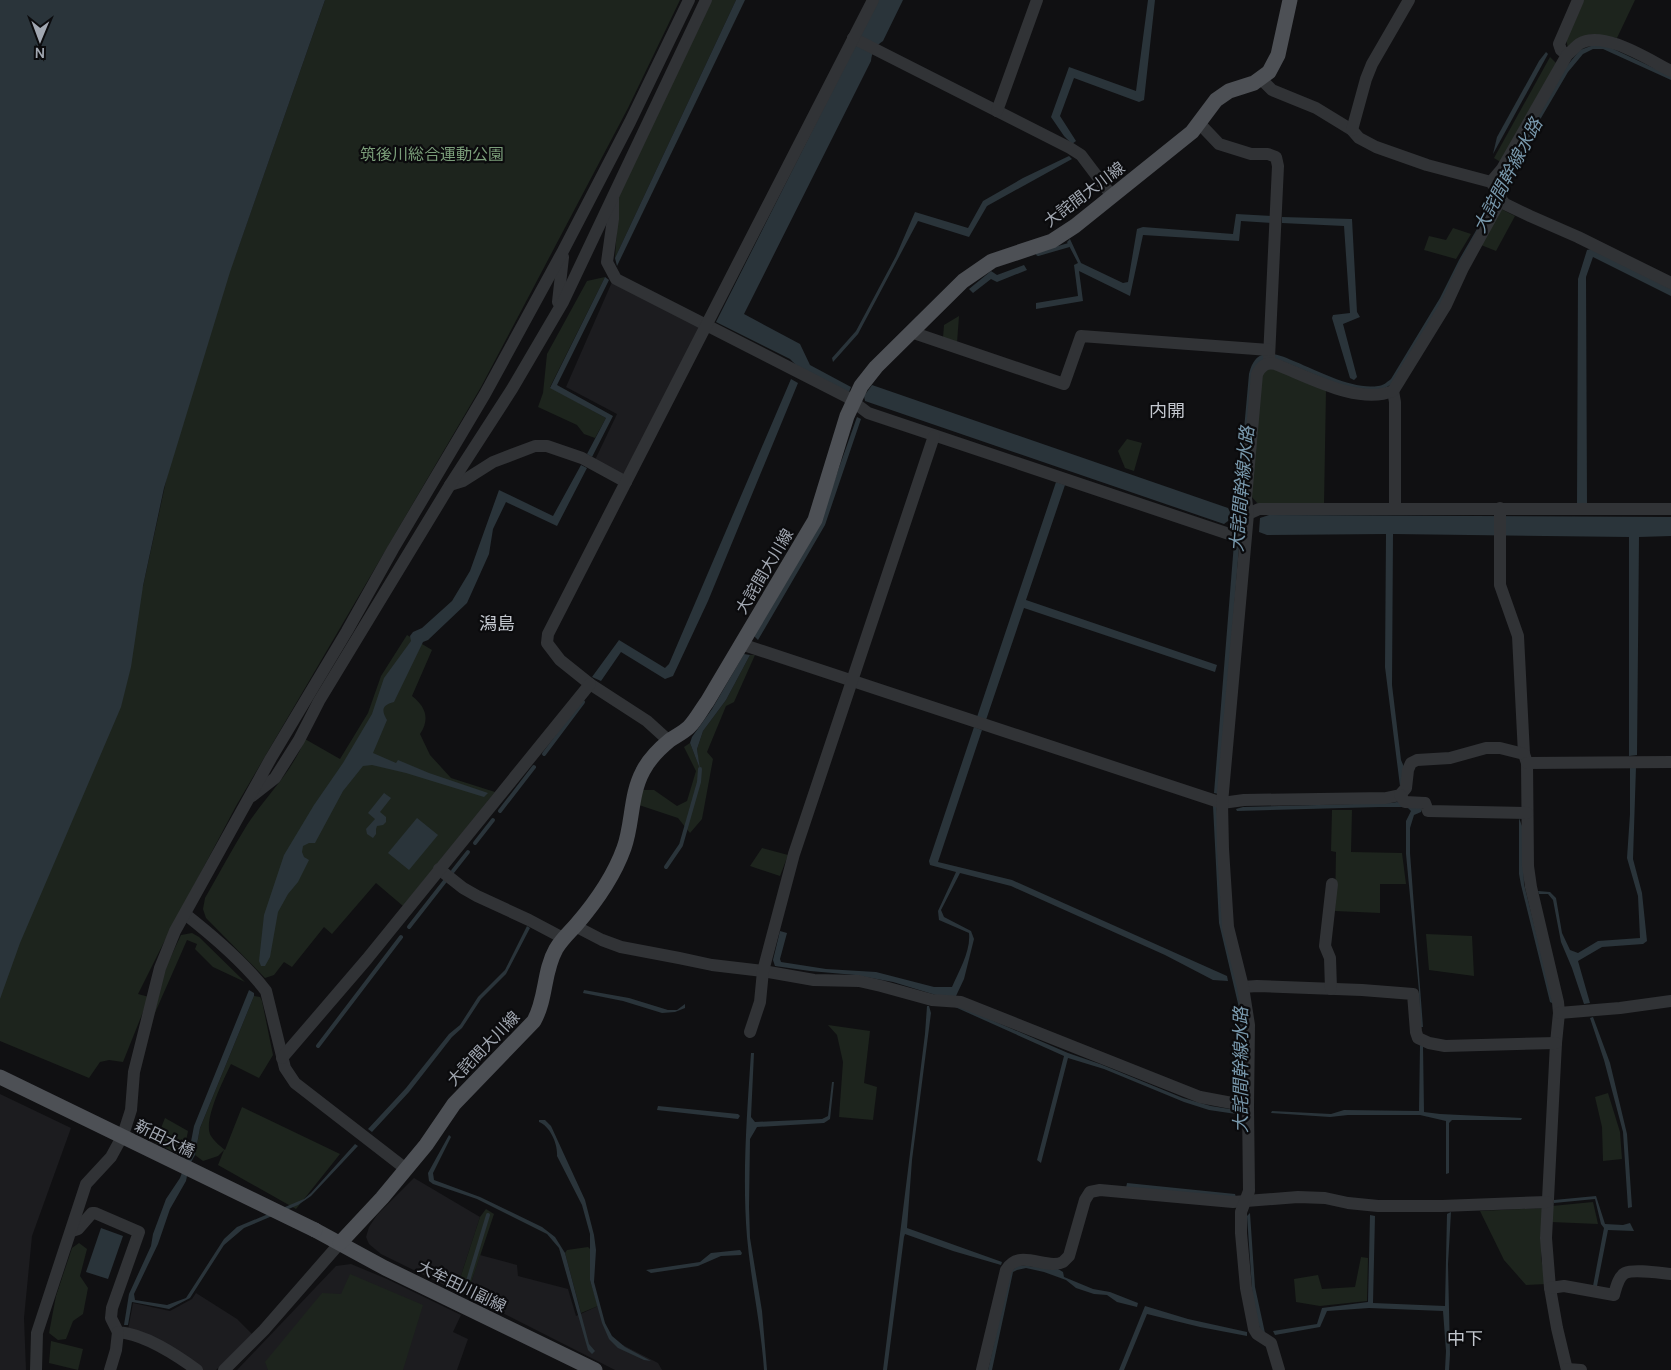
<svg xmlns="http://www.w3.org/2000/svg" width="1671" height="1370" font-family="Manrope,'Noto Sans JP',sans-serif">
  <rect width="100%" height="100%" fill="#101012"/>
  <g fill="#1c1c1f">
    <polygon points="612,282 701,327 625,478 595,460 617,414 566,387"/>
    <polygon points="0,1094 71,1128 32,1236 24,1318 26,1370 0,1370"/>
    <polygon points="414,1178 480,1217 456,1291 381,1254 369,1244 366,1237 369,1227 377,1215"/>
    <polygon points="480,1255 517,1265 518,1276 568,1289 576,1316 598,1306 611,1339 658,1363 662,1370 615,1370 467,1295"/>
    <polygon points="351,1264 387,1279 461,1315 453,1332 468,1339 457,1370 237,1370 336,1266"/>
    <polygon points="196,1293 237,1319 252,1334 216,1370 201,1370 128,1330 133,1303 170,1311 192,1299"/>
  </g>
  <g fill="#1d241d">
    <polygon points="325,0 680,0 628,108 481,387 236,806 162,946 138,994 149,997 123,1062 109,1060 100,1062 89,1078 0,1041 0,946 143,586 192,362 236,254"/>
    <polygon points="712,0 736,0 615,258 619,195"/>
    <polygon points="1584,0 1635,0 1617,38 1590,34 1568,48 1566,39"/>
    <polygon points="1550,57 1556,63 1502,163 1494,158"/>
    <polygon points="1501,209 1515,216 1496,251 1481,245"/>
    <polygon points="1453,228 1471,234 1456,259 1424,250 1429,236 1446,240"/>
    <polygon points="605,277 550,387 606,418 595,438 584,434 577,425 538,407 543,393 547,354 587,281"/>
    <polygon points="959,316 957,343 943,338 944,325"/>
    <polygon points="1266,368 1274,368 1326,389 1324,504 1258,504 1251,496 1262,376"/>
    <polygon points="1127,439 1142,443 1134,471 1125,468 1118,451"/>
    <path d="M 407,635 L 432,650 L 412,696 C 426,707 430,719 420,734 L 430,755 L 451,778 L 495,792 L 403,906 L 376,883 L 332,934 L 324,927 L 292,967 L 284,962 L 274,975 L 265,978 L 206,918 L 203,909 L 205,898 C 219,874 232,849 247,825 C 266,796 292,772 305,739 L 340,759 L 368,713 L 381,676 Z"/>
    <polygon points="750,655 755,655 734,702 726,706 707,752 713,759 702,819 690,833 678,818 639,805 640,790 654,790 677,806 687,801 696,771 684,747 690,743 699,766 697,749 703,731 726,700"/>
    <polygon points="1332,810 1352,810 1351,852 1402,853 1406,884 1380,884 1380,913 1335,911 1336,852 1331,851"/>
    <polygon points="762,848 788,855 780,876 750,866"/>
    <polygon points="192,933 199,937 245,982 213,967 195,949 197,944 187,940 154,1015 165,969 181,935"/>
    <polygon points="1426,934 1472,936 1474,976 1429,970"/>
    <path d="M 254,996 L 260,997 L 262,1001 L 273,1055 L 259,1078 L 231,1064 C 224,1079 202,1122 211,1136 C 214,1141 220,1146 225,1150 L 242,1107 L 340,1154 L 296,1209 L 218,1165 L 224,1150 L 218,1156 L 203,1161 L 195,1155 L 200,1128 Z"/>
    <polygon points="828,1025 870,1031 864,1083 877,1087 873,1120 839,1117 843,1062 837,1035"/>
    <polygon points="1608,1093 1620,1132 1622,1159 1603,1161 1602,1127 1595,1097"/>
    <polygon points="165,1118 188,1131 183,1156 155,1143"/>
    <polygon points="1593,1202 1598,1224 1551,1222 1552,1206"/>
    <polygon points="1544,1208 1541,1258 1546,1284 1526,1285 1504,1260 1480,1211"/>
    <polygon points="486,1209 494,1214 467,1295 456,1291 480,1217"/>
    <polygon points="79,1243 87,1249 80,1276 88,1288 83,1314 73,1321 66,1339 58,1340 49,1333 56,1296 72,1248"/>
    <polygon points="588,1247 590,1249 590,1280 598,1306 581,1313 565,1253 567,1250"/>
    <polygon points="1361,1257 1368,1258 1367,1301 1320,1306 1296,1302 1294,1279 1318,1275 1322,1289 1355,1287"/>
    <polygon points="350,1274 423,1305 403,1370 268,1370 265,1362 322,1293 341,1294"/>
    <polygon points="51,1341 83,1349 78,1370 49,1363"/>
  </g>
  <g fill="#2a343a">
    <polygon points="0,0 325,0 230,272 164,488 143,586 131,667 121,707 20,943 0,999"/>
    <polygon points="736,0 745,0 617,266 615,258"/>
    <path d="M 878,0 L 903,0 L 883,41 C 875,46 872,52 871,61 L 744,314 L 800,344 L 810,365 L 851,387 L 849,392 L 800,369 L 790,359 L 716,322 Z"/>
    <polygon points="1148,0 1155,0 1144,100 1139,102 1074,78 1060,116 1076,141 1072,144 1064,136 1051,117 1069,67 1136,91"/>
    <path d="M 1591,46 L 1607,46 L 1671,76 L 1671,80 L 1603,49 L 1593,49 L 1583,54 L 1568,72 L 1504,181 L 1489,216 L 1443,300 L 1395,382 L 1380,391 L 1342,386 L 1282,361 L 1253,375 L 1219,794 L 1214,793 L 1236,518 L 1249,374 C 1251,366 1254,358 1262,355 C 1273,351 1286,358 1296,362 C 1318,371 1353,390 1378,386 C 1383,386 1387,382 1391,379 L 1440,298 L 1459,260 L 1485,215 L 1500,179 L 1566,67 L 1580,50 Z"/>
    <polygon points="1546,52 1548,54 1493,154 1497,137 1539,61"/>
    <polygon points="1069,156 1072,159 987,206 969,237 918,221 858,334 833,362 832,358 856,331 896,256 915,212 968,228 983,201 1023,178"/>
    <polygon points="1236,214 1272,216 1273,223 1241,221 1239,241 1143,235 1130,296 1079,271 1083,301 1036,309 1036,303 1078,296 1074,265 1078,263 1067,242 1070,239 1081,263 1123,283 1128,282 1137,229 1143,227 1233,234"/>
    <polygon points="1282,217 1352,219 1357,312 1360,317 1343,324 1357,377 1354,380 1350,378 1332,318 1333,315 1350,313 1344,226 1282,223"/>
    <polygon points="1591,249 1671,289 1671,296 1593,257 1586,277 1587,504 1577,504 1578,279 1587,250"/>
    <polygon points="1024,265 1027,270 997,282 991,279 973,293 969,289 991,271 997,275"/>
    <polygon points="605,277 609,280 557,385 613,416 592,457 587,454 606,418 550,388"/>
    <polygon points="791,379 798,383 708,601 673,676 665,679 621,652 601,681 592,677 619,640 665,668 669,664"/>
    <polygon points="872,385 1228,508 1230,512 1228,521 1224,524 865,401 864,396"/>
    <polygon points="857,417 861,419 825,525 758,640 754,636 818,527"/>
    <path d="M 581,465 L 587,468 L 557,526 L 506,502 L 493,529 L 489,554 L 467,603 L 428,640 L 423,642 L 394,702 C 382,705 381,710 387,720 L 373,753 L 396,763 L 398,760 L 429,773 L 488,793 L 484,797 L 406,773 L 372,765 L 363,766 L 343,791 L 315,843 L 309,843 L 303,846 L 302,852 L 304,857 L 309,860 L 298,882 L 288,894 L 278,912 L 270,957 L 265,966 L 261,966 L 259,961 L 264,915 L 284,855 L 314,805 L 343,763 L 372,714 L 384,678 L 411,641 L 410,636 L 413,632 L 422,628 L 452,601 L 470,571 L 499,490 L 553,516 Z"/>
    <polygon points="1056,482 1065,485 1026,600 1217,665 1215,672 1024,608 986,720 977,717"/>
    <polygon points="1269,515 1671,517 1671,536 1639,537 1637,755 1629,756 1629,537 1393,534 1392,685 1401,760 1404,767 1402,784 1400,786 1385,667 1386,534 1267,535 1259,532 1260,518"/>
    <polygon points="744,654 750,655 726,700 703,731 697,749 700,769 690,743 692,737 712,709"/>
    <path d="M 974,727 L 982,730 L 938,862 L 1012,880 L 1227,976 L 1228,981 L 1213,980 L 1165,955 L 1011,886 L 960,873 L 941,910 L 944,917 L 971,931 L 974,939 L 964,979 L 956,996 L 939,996 L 893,982 L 855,975 L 810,971 L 775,966 L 773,960 L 780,931 L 787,933 L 780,959 L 781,962 L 826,969 L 876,972 L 934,987 L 952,987 C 959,971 971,951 969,933 L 939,920 L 938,911 L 956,872 L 930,865 L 929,861 Z"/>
    <polygon points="1630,767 1636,767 1633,859 1642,893 1647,941 1643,944 1602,947 1578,961 1590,1003 1584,1004 1572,968 1561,942 1553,900 1548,894 1539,894 1538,891 1550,892 1556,898 1562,933 1570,950 1578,953 1598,941 1640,938 1638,896 1627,858 1630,814"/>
    <polygon points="384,793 391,798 380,812 386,817 386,822 383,825 377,826 376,829 376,834 373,838 367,834 366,829 375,819 368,813"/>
    <polygon points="1397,802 1422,808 1421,812 1414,815 1410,828 1410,853 1423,1027 1420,1027 1419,991 1406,854 1406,821 1411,811 1407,807 1380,807 1237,811 1236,809 1243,807 1391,803"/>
    <polygon points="1213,806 1216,806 1244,1021 1241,1096 1238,1096 1240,1012 1219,923"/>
    <polygon points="417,818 438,835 409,870 388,853"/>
    <polygon points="1519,818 1522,826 1524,884 1554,1004 1550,1002 1521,885 1519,874"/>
    <polygon points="527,926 530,928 506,974 481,999 462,1028 452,1037 409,1092 372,1132 368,1129 406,1088 449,1034 460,1025 478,997 505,970"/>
    <polygon points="249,990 254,993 254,996 200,1128 195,1155 189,1166 186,1181 170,1209 158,1244 134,1294 135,1300 167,1305 186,1298 224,1239 237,1227 304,1199 311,1193 355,1144 358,1146 311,1196 298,1205 244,1228 224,1245 190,1298 169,1309 132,1302 128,1325 124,1325 129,1294 151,1246 153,1234 166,1199 180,1178 188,1157 194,1126"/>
    <polygon points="584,990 629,998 668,1010 677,1010 685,1004 685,1008 675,1012 662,1013 623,1001 583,993"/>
    <polygon points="927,1006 929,1006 931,1013 912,1160 907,1228 1002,1262 1001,1265 953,1251 905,1234 904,1237 887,1370 883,1370 925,1034"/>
    <polygon points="959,1006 1068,1053 1100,1064 1183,1098 1211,1106 1236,1110 1236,1114 1209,1110 1184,1102 1104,1069 1068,1058 1041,1163 1037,1160 1064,1056 955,1007"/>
    <polygon points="1593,1017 1610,1063 1627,1134 1632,1207 1628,1208 1623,1132 1604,1060 1590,1018"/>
    <polygon points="1420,1045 1423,1046 1424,1112 1440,1114 1522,1118 1521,1120 1452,1120 1449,1123 1449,1173 1446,1174 1446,1121 1420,1115 1348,1115 1330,1117 1271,1113 1272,1111 1331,1114 1344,1110 1419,1111"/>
    <path d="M 751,1053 L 754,1053 L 751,1117 L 755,1122 L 822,1119 L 828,1116 L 832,1082 L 834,1082 L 830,1119 L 824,1123 L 757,1127 L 750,1139 L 749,1207 L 750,1238 L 762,1311 L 767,1370 L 764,1370 C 761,1325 751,1282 747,1237 C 742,1176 747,1114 751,1053 Z"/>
    <polygon points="658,1106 738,1114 740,1116 738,1119 657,1110"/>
    <path d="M 539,1120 L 545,1120 L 551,1126 L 585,1200 L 594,1235 L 596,1250 L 594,1282 L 605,1323 L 612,1336 L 625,1347 L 651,1361 L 644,1360 L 618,1348 L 609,1339 L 602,1323 L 590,1280 L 590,1234 L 582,1205 L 557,1156 C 558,1144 550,1126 539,1122 Z"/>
    <polygon points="449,1135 451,1137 433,1173 434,1180 480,1197 542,1227 555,1237 565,1253 589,1344 595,1351 592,1354 588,1350 559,1248 547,1234 477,1199 433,1184 429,1181 428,1173"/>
    <polygon points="1127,1183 1235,1194 1236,1197 1126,1188"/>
    <polygon points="1596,1196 1605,1224 1623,1225 1630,1223 1634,1231 1608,1230 1597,1286 1593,1286 1604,1228 1601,1224 1595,1199 1554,1203 1554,1200"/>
    <polygon points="1451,1212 1448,1264 1450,1354 1449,1370 1445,1370 1446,1351 1443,1311 1369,1308 1327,1311 1320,1327 1275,1335 1273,1331 1317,1324 1322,1308 1368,1302 1370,1215 1375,1216 1373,1303 1445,1306 1447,1214"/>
    <polygon points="1250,1213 1255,1287 1265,1333 1261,1333 1253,1303 1247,1216"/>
    <polygon points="101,1228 123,1236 108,1279 86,1272"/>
    <polygon points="740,1250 742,1253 741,1255 721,1256 698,1266 651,1273 646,1270 700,1262 711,1253"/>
    <polygon points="1019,1265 1058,1269 1063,1272 1064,1277 1093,1289 1110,1292 1138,1303 1137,1307 1117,1302 1107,1295 1094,1294 1076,1288 1066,1280 1044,1272 1026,1268 1017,1270 1013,1272 992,1370 988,1370 1010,1272"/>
    <polygon points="1145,1306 1188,1319 1247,1332 1247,1336 1200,1327 1147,1314 1124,1370 1119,1370"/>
  </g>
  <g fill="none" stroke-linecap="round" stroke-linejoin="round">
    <g stroke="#2a343a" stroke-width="4">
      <polyline points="1038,254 1069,245"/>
      <polyline points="544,754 583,702"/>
      <polyline points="500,811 534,767"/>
      <polyline points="475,843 493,820"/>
      <polyline points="666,867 681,845 699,782 700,769"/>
      <polyline points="453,871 468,852"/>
      <polyline points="409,927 445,881"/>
      <polyline points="318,1046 401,937"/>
      <polyline points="465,1291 488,1215"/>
    </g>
    <g stroke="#313336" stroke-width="12">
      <polyline points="853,38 1070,148 1081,155 1112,196"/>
      <polyline points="1567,55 1561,50 1559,44 1578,0"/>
      <polyline points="1260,78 1272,90 1316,108 1352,130 1359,138 1376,147 1427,165 1491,182"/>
      <polyline points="997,111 1037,0"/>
      <polyline points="1199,123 1219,144 1251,154 1268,154 1276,157 1278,166 1269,358"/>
      <polyline points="1352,130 1366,79 1372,64 1409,0"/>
      <polyline points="613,198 613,219 607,262 616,279 847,397 868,413 1232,535 1245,537"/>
      <polyline points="1501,199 1505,204 1530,216 1578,237 1671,283"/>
      <polyline points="558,302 563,257"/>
      <polyline points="911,332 1064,384 1081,336 1269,350"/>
      <polyline points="1393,391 1395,402 1395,509"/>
      <polyline points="450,485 463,481 493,462 535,446 547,446 582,458 626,482"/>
      <polyline points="1500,508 1500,585 1518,636 1524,754 1527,763 1528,866 1531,887 1558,1002 1559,1013 1556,1043 1546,1238 1550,1288 1557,1328 1567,1370"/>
      <polyline points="1248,514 1259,509 1671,509"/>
      <polyline points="741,644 1222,803 1244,800 1386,798 1400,795 1406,788 1408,770 1411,763 1417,760 1450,758 1486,748 1500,748 1524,754"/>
      <polyline points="669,741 647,721 590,684 560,660 547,643 548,634 873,0"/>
      <polyline points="1527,763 1671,762"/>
      <polyline points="1400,795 1405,802 1425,803 1428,811 1527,813"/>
      <polyline points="252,796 275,778 299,740 319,701 450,485 512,389 563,302 706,0"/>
      <polyline points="439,869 463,888 477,896 529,920 563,938"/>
      <path d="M 185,914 C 213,936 244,962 266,991 L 285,1068 L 295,1083 L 406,1169"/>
      <polyline points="575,926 602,940 621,947 679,958 712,965 763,971 814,980 859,981 881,986 932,1000 961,1002 1200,1097 1248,1106"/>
      <polyline points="1243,987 1257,986 1362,990 1413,994 1416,1032 1418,1038 1429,1043 1445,1046 1556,1043"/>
      <polyline points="1331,989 1330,958 1325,946 1332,884"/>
      <polyline points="1559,1013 1620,1008 1671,1001"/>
      <polyline points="750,1032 760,1002 763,971 794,854 934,436"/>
      <polyline points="282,1058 367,959 590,684"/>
      <path d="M 72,1231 L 78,1229 L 92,1213 L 95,1213 L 139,1232 L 112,1308 L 111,1318 L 118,1332 C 145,1334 175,1354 197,1370"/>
      <path d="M 1550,1288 L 1564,1286 L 1614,1295 C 1616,1288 1618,1277 1625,1273 C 1634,1269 1660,1273 1671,1274"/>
      <polyline points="1567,1369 1581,1370"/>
      <polyline points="36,1370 37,1333 86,1184 111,1157 123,1135 131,1110 134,1072 160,968 175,931 271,758 347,631 393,549 485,394 563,251 630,122 689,0"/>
      <polyline points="110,1370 116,1350 118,1332"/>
      <polyline points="224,1370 264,1330 340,1243"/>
      <path d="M 982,1370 L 1006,1270 C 1020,1247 1046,1271 1063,1262 C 1065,1260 1067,1258 1069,1256 L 1085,1200 L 1090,1192 L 1100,1190 L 1233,1202 L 1298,1197 L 1325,1198 L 1348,1203 L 1378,1206 L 1442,1206 L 1547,1202"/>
      <path d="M 1279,1370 L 1271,1343 L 1257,1334 L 1254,1329 L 1246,1288 L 1241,1233 L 1241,1212 L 1249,1191 L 1248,1106 L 1249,1025 L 1243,987 L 1228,927 L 1223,849 L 1222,803 L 1248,514 L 1246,498 L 1257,374 C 1261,366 1266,362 1275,364 C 1309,377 1358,405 1393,391 L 1446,305 L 1463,268 L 1501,199 L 1500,194 L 1491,182 L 1502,169 L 1567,55 C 1571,52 1575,47 1579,44 C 1603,29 1649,60 1671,71"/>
    </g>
    <g stroke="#4d5055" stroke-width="15">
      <polyline points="315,1230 385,1268 595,1370"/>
      <path d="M 340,1243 L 382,1198 L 426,1145 L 454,1104 L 534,1021 C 547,997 543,972 556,949 C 562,939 569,933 576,925 C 595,903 614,876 624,848 C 633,823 630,795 643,771 C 649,759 659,749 670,740 C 676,736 684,732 689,727 C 696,720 701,710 707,702 L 815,520 L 847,416 L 861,386 L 876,367 L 963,281 L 992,261 L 1052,241 L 1075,226 L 1192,132 L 1216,100 L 1229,91 L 1254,83 L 1269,72 L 1278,55 L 1290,0"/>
    </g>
    <polyline stroke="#4d5055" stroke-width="15" points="0,1077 315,1230"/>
  </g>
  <g text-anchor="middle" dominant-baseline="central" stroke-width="4.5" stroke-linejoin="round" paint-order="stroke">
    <g font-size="16" fill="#7a9d79" stroke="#0b0b0d">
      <text x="432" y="154">筑後川総合運動公園</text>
    </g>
    <g font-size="16" fill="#a2a8b2" stroke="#0b0b0d">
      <text transform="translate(1084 194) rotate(-37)">大詫間大川線</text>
      <text transform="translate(764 571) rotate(-59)">大詫間大川線</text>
      <text transform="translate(483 1048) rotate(-46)">大詫間大川線</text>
      <text transform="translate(165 1138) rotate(26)">新田大橋</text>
      <text transform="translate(462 1286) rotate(26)">大牟田川副線</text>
    </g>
    <g font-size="18" font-style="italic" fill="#7999ad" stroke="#0b0b0d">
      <text transform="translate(1507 175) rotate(-62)">大詫間幹線水路</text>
      <text transform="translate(1241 489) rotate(-85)">大詫間幹線水路</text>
      <text transform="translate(1240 1070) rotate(-90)">大詫間幹線水路</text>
    </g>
    <g font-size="18" fill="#c3c7ce" stroke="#0b0b0d">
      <text x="1167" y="410">内開</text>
      <text x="497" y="623">潟島</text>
      <text x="1465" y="1338">中下</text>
    </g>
  </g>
  <g transform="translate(40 40) rotate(181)" stroke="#0b0b0d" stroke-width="4" paint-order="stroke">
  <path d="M0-4L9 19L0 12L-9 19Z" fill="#a2a8b2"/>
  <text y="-8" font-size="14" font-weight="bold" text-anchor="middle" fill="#a2a8b2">N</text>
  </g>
</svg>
